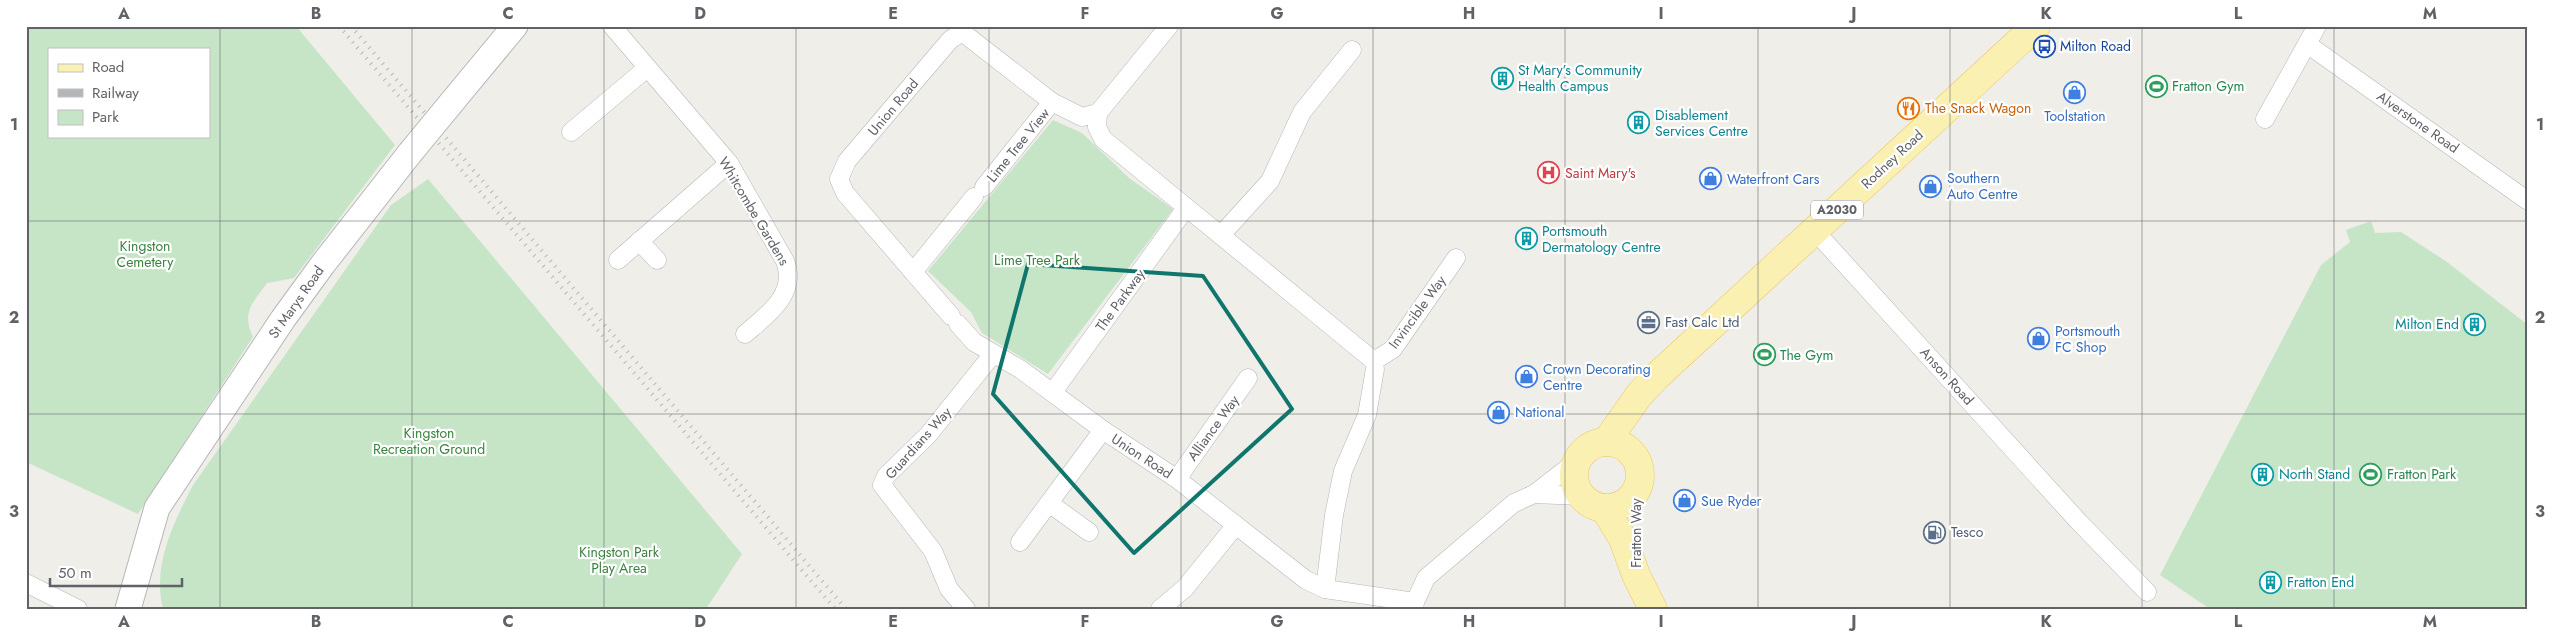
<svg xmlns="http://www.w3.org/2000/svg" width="2554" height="635" font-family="Jost,sans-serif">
  <rect width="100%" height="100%" fill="#f0eee8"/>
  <g fill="#c6e5c7" fill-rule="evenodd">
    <path d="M 26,26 L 296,26 L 395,145 L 294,278 L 267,283 C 253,303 241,312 253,337 L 138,514 L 26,462 ZM 49,49 L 209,49 L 209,136 L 49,136 Z"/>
    <polygon points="1053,120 1082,133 1129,178 1173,209 1048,374 982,333 971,312 928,271"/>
    <path d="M 428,179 L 742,554 L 706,609 L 163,609 C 152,565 173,524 193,485 L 391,205 Z"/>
    <polygon points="2371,221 2375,233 2401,232 2447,262 2528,325 2528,600 2522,609 2210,609 2160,575 2321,265 2350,242 2346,230"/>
  </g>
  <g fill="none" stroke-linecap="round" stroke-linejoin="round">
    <defs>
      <g id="street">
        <path d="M 612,26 L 729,163 L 785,261 C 798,294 767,315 745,334"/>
        <polyline points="2307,44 2528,201"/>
        <polyline points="1098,113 1097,127 1103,139 1374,361 1393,349 1456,258"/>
        <polyline points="2265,119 2317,26"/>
        <polyline points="571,132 647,68"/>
        <polyline points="984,187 1052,102"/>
        <polyline points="1815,231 2078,521 2147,592"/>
        <polyline points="1221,235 1270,181 1302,112 1352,50"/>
        <polyline points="639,241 657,260"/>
        <polyline points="618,260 729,163"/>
        <polyline points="913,272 974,197"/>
        <polyline points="951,316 845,193 839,179 847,161 950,40 962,32 1052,102 1082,117 1098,113 1169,26"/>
        <polyline points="958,324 974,342 1020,369 1103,430 1177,479 1306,580 1325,589 1415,602"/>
        <polyline points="1053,392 1186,208"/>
        <polyline points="1177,479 1248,378"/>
        <polyline points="1534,494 1582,496"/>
        <polyline points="1049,503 1089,532"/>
        <polyline points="1020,542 1103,430"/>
        <polyline points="26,583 78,609"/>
        <polyline points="1325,589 1334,515 1343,471 1367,415 1375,369"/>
        <polyline points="966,609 949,589 933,551 882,485 886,476 928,435 993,354"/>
        <polyline points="1160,609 1185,588 1236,525"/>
        <polyline points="1414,609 1415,602 1426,578 1514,503 1534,494 1578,460"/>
      </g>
      <g id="secondary">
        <polyline points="452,102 515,26"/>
        <polyline points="128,609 157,508 283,319 323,264 410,153"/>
      </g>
      <g id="primary">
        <polyline points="1606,442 1639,395 1657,376 2036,26"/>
        <circle cx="1607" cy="475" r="33"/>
        <polyline points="1604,508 1623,539 1636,575 1653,609"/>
      </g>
    </defs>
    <use href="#street" stroke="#b4b7bb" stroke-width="19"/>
    <use href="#secondary" stroke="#b4b6bb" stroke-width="27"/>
    <use href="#primary" stroke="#e9c867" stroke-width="29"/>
    <use href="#street" stroke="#fff" stroke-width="18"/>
    <use href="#secondary" stroke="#fff" stroke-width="25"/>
    <use href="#primary" stroke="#faf0b2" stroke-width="28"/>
    <g stroke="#b5b6b7" stroke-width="4" stroke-dasharray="1 6" stroke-linecap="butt">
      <polyline points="339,26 835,609"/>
      <polyline points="351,26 846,609"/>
    </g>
    <defs>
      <polyline id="secondary-bridge" points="410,153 452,102"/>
    </defs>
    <use href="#secondary-bridge" stroke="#b4b6bb" stroke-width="27" stroke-linecap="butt"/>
    <use href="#secondary-bridge" stroke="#fff" stroke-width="25"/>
  </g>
  <path fill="none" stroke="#0f766e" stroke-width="4" stroke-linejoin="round" d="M 1028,264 L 1203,276 L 1292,409 L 1134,553 L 993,394 Z"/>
  <path fill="none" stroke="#5f6267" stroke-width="1" stroke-opacity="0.55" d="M 220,26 L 220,609M 412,26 L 412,609M 604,26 L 604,609M 796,26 L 796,609M 989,26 L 989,609M 1181,26 L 1181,609M 1373,26 L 1373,609M 1565,26 L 1565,609M 1758,26 L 1758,609M 1950,26 L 1950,609M 2142,26 L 2142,609M 2334,26 L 2334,609M 26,221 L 2528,221M 26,414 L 2528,414"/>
  <defs>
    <symbol id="bus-ring" viewBox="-11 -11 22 22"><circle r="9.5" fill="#fff" stroke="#1a4fb4" stroke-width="1.5"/><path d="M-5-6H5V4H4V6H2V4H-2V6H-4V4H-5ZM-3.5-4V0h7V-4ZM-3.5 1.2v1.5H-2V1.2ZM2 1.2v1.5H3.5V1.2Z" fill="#1a4fb4"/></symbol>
    <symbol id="building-ring" viewBox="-11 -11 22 22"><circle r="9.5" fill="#fff" stroke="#0f9aa8" stroke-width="1.5"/><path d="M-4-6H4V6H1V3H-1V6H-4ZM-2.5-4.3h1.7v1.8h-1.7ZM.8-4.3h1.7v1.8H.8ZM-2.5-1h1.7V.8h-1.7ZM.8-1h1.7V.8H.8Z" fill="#0f9aa8"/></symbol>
    <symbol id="stadium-ring" viewBox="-11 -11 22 22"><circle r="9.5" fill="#fff" stroke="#2e9e5b" stroke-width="1.5"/><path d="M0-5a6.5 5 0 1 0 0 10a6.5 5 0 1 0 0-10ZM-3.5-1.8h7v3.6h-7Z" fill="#2e9e5b"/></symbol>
    <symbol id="shop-ring" viewBox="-11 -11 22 22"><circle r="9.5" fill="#fff" stroke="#3f7fe0" stroke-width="1.5"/><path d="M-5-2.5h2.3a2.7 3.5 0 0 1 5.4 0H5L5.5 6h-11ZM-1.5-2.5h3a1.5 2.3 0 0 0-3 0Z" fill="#3f7fe0"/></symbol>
    <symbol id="restaurant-ring" viewBox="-11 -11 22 22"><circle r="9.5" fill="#fff" stroke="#e8710a" stroke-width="1.5"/><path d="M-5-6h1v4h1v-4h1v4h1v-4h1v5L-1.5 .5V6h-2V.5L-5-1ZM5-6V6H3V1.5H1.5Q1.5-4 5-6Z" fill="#e8710a"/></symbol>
    <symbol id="hospital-ring" viewBox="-11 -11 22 22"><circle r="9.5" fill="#fff" stroke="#e0444e" stroke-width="1.5"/><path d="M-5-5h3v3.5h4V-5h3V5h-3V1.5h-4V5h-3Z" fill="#e0444e"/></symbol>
    <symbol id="office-ring" viewBox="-11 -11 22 22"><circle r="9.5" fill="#fff" stroke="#5c6f8a" stroke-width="1.5"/><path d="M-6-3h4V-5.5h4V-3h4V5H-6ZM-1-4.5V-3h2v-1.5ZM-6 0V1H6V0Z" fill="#5c6f8a"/></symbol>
    <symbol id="fuel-ring" viewBox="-11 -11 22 22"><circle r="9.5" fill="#fff" stroke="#5c6f8a" stroke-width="1.5"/><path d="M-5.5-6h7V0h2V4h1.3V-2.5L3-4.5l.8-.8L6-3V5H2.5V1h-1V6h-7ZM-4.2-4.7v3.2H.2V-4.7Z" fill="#5c6f8a"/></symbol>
  </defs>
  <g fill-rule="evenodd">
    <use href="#bus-ring" x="2032" y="34" width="25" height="25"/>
    <use href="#building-ring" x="1490" y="66" width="25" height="25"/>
    <use href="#stadium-ring" x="2144" y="74" width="25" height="25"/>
    <use href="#shop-ring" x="2062" y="80" width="25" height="25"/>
    <use href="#restaurant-ring" x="1896" y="96" width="25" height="25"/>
    <use href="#building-ring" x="1626" y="110" width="25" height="25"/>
    <use href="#hospital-ring" x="1536" y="160" width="25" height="25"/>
    <use href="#shop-ring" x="1698" y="166" width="25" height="25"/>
    <use href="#shop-ring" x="1918" y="174" width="25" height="25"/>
    <use href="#building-ring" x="1514" y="226" width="25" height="25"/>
    <use href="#office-ring" x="1636" y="310" width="25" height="25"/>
    <use href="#building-ring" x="2462" y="312" width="25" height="25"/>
    <use href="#shop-ring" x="2026" y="326" width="25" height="25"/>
    <use href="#stadium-ring" x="1752" y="342" width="25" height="25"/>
    <use href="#shop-ring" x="1514" y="364" width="25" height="25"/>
    <use href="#shop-ring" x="1486" y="400" width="25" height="25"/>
    <use href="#building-ring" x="2250" y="462" width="25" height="25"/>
    <use href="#stadium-ring" x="2358" y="462" width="25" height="25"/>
    <use href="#shop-ring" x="1672" y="488" width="25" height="25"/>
    <use href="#fuel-ring" x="1922" y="520" width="25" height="25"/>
    <use href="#building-ring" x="2258" y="570" width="25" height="25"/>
  </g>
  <g text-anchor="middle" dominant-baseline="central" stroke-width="4.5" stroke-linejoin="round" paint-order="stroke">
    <rect fill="#fff" stroke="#8f9195" stroke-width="1" x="1811" y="200.5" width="52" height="19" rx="4"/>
    <g font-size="12" font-weight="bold" fill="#5f6267">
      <text x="1837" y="210">A2030</text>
    </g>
    <g font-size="14" fill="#164399" stroke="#fff" text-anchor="start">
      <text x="2060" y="46">Milton Road</text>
    </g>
    <g font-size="14" fill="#0d838f" stroke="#fff" text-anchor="start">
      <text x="1518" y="70">St Mary’s Community<tspan x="1518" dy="16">Health Campus</tspan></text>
      <text x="1655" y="115">Disablement<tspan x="1655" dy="16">Services Centre</tspan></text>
      <text x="1542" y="231">Portsmouth<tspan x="1542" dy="16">Dermatology Centre</tspan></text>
      <text x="2459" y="324" text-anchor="end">Milton End</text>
      <text x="2279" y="474">North Stand</text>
      <text x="2287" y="582">Fratton End</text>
    </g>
    <g font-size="14" fill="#27864d" stroke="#fff" text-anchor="start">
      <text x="2172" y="86">Fratton Gym</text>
      <text x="1780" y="355">The Gym</text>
      <text x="2387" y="474">Fratton Park</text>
    </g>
    <g font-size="14" fill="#5f6267" stroke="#fff">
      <text transform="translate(893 107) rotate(-50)">Union Road</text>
      <text transform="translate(2418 122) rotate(35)">Alverstone Road</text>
      <text transform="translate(1018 145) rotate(-51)">Lime Tree View</text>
      <text transform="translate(1892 159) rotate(-43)">Rodney Road</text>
      <text transform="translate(754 211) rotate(59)">Whitcombe Gardens</text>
      <text transform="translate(1120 300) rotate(-54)">The Parkway</text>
      <text transform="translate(296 302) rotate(-55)">St Marys Road</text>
      <text transform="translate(1417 312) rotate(-54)">Invincible Way</text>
      <text transform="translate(1947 376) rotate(48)">Anson Road</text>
      <text transform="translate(1213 428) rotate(-54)">Alliance Way</text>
      <text transform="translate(918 443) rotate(-48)">Guardians Way</text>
      <text transform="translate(1142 456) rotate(33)">Union Road</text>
      <text transform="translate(1636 533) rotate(-90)">Fratton Way</text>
    </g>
    <g font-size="14" fill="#c56008" stroke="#fff" text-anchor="start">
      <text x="1925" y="108">The Snack Wagon</text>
    </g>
    <g font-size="14" fill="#366cbe" stroke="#fff" text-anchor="start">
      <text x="2075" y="116" text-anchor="middle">Toolstation</text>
      <text x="1947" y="178">Southern<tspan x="1947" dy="16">Auto Centre</tspan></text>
      <text x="1727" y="179">Waterfront Cars</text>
      <text x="2055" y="331">Portsmouth<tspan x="2055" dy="16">FC Shop</tspan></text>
      <text x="1543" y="369">Crown Decorating<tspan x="1543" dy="16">Centre</tspan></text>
      <text x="1515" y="412">National</text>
      <text x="1701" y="501">Sue Ryder</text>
    </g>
    <g font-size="14" fill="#be3a42" stroke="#fff" text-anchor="start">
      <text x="1565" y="173">Saint Mary's</text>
    </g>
    <g font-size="14" fill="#3b8240" stroke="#fff">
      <text x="145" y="246">Kingston<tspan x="145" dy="16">Cemetery</tspan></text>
      <text x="1037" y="260">Lime Tree Park</text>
      <text x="429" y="433">Kingston<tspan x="429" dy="16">Recreation Ground</tspan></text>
      <text x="619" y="552">Kingston Park<tspan x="619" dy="16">Play Area</tspan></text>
    </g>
    <g font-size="14" fill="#4e5e75" stroke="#fff" text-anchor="start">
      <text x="1665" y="322">Fast Calc Ltd</text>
      <text x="1951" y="532">Tesco</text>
    </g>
  </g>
  <rect width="2554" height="635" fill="none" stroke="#ffffff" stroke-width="55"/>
  <rect x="48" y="48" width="162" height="90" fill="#ffffff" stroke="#bfc0c2"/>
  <rect x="58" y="64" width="25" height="8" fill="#faf0b2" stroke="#bfc0c2"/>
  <text x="92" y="72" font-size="15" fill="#5f6267">Road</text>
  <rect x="58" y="89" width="25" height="8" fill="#b5b6b7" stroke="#bfc0c2"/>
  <text x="92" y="98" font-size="15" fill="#5f6267">Railway</text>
  <rect x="58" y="110" width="25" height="15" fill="#c6e5c7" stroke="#bfc0c2"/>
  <text x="92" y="122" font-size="15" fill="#5f6267">Park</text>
  <path d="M50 578v8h132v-8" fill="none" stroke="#5f6267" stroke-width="2.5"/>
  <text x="58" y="578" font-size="15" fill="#5f6267" stroke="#ffffff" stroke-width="4" paint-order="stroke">50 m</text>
  <rect x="28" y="28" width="2498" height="580" fill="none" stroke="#5f6267" stroke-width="2"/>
  <g font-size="16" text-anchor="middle" font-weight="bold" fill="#5f6267">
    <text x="124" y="19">A</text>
    <text x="316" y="19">B</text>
    <text x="508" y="19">C</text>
    <text x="700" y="19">D</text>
    <text x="893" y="19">E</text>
    <text x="1085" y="19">F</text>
    <text x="1277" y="19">G</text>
    <text x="1469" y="19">H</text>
    <text x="1661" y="19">I</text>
    <text x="1854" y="19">J</text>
    <text x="2046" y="19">K</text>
    <text x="2238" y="19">L</text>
    <text x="2430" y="19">M</text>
    <text x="14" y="130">1</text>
    <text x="2540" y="130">1</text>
    <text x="14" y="323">2</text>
    <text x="2540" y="323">2</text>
    <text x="14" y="517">3</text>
    <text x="2540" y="517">3</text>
    <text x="124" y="627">A</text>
    <text x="316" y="627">B</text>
    <text x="508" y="627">C</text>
    <text x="700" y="627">D</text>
    <text x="893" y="627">E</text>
    <text x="1085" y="627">F</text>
    <text x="1277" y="627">G</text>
    <text x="1469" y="627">H</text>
    <text x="1661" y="627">I</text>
    <text x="1854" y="627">J</text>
    <text x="2046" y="627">K</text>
    <text x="2238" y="627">L</text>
    <text x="2430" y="627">M</text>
  </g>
</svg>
